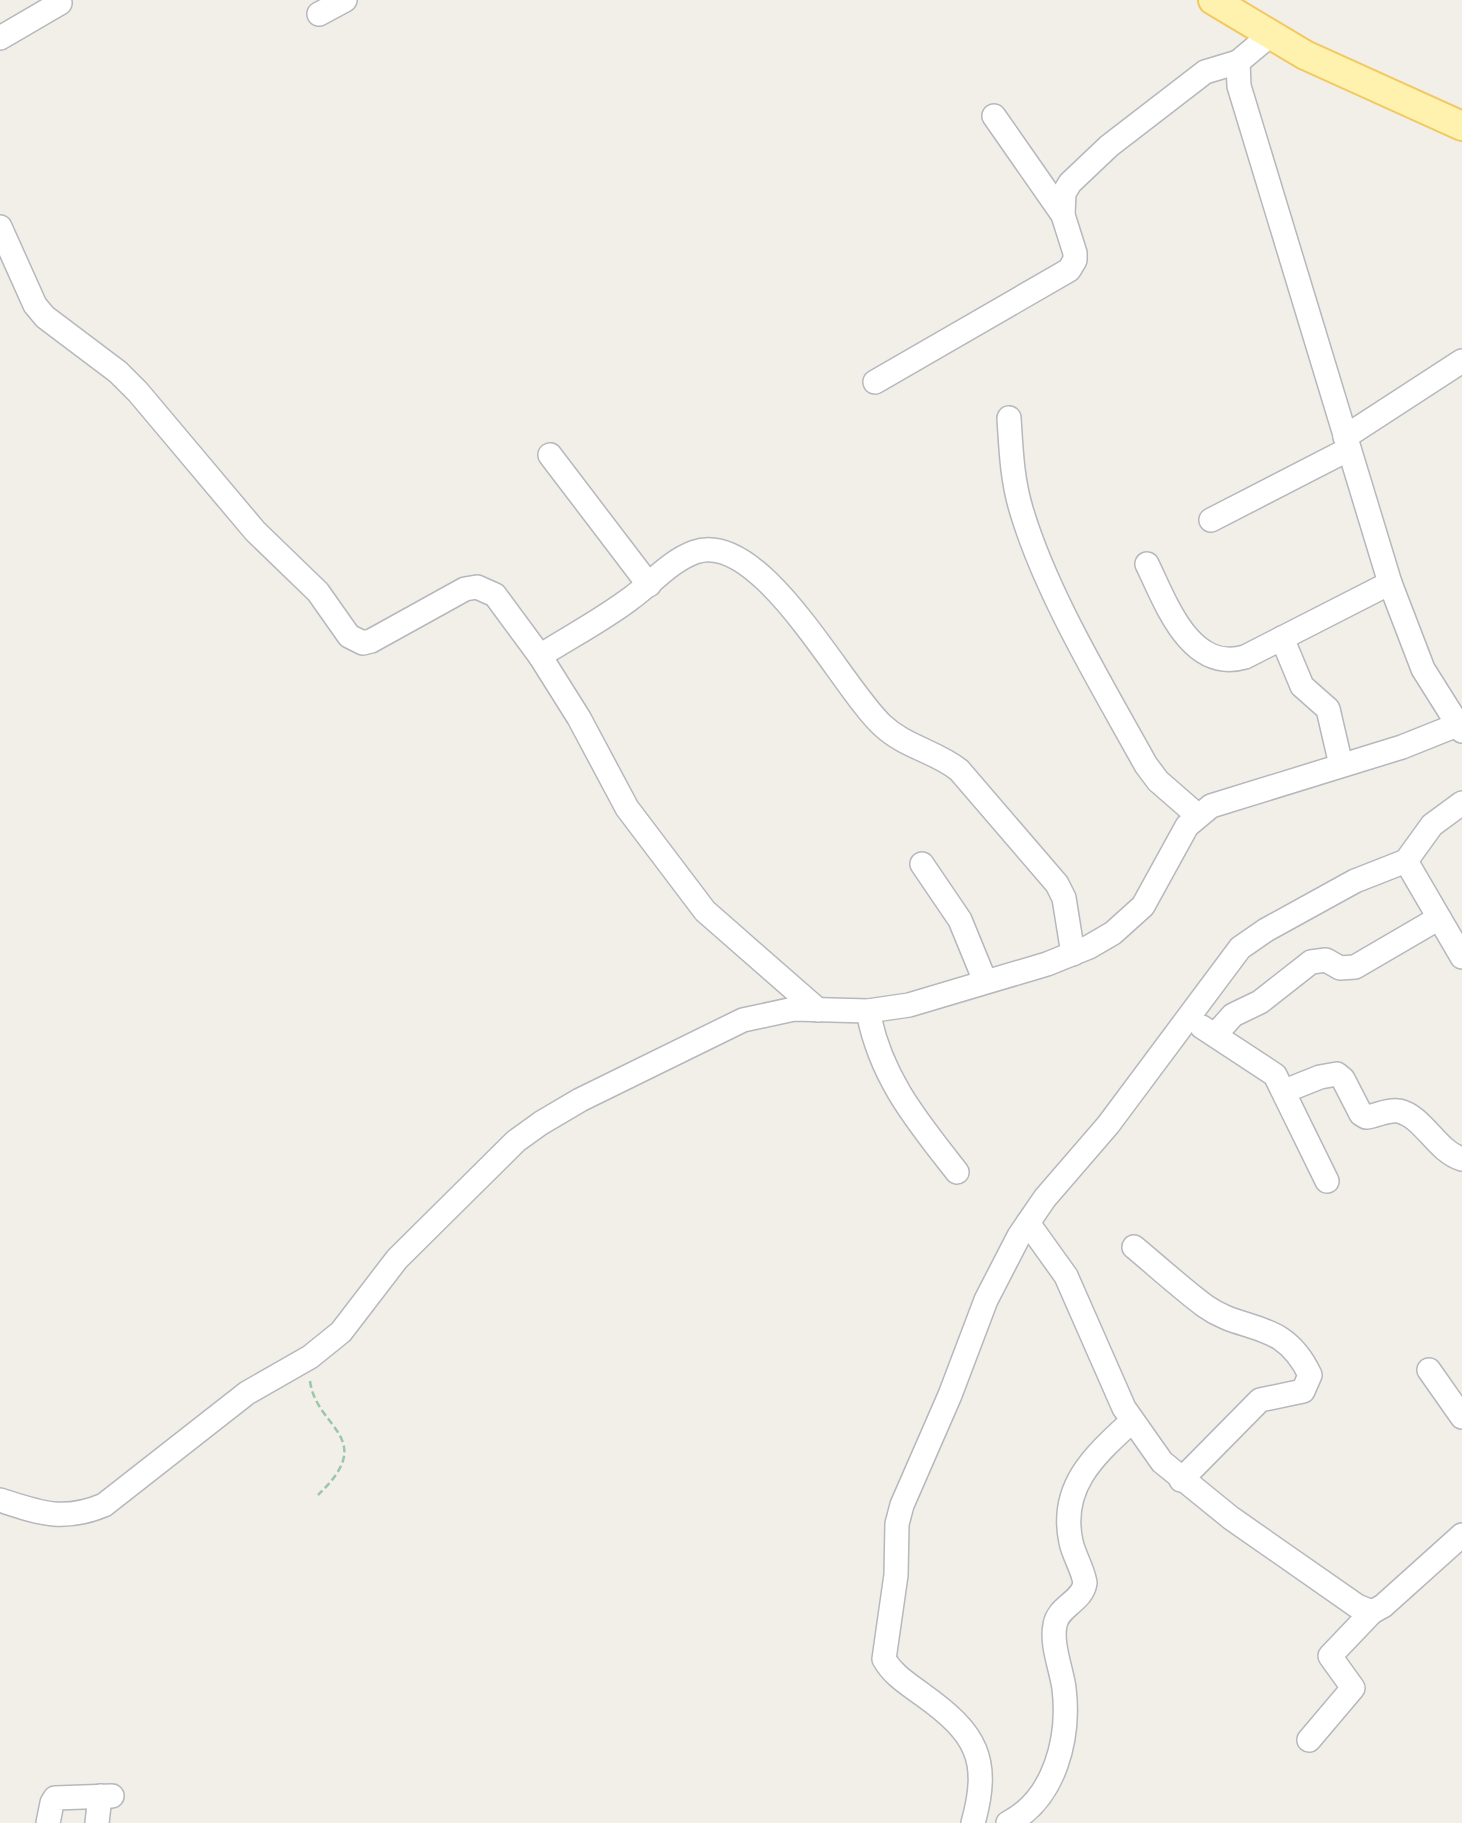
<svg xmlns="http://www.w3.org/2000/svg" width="1462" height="1823" font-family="Raleway,sans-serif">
  <rect width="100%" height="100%" fill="#f1efe8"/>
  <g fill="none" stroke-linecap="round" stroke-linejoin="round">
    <defs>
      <g id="minor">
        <polyline points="319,14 345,0"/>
        <polyline points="1269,36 1238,62 1239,86 1390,583 1423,669 1462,731"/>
        <polyline points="0,38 60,3"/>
        <polyline points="994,116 1063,215"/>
        <polyline points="0,227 35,305 45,317 118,372 138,392 255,531 318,592 349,636 363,643 371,641 465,589 477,587 495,595 540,656 579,718 627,808 705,911 818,1010"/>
        <polyline points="875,382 1069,270 1075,260 1075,253 1063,215 1064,193 1070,183 1109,146 1205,72 1238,62"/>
        <path d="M 1009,418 C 1011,449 1012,479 1021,509 C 1046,594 1103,687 1146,765 L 1158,781 L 1197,815"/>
        <polyline points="1345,437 1462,361"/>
        <polyline points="550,455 649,585"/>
        <polyline points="1211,520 1349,449"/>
        <path d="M 1147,564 C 1166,603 1190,673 1245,657 L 1390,583"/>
        <polyline points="1282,638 1302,686 1328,709 1341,765"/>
        <path d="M 540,656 C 570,637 602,620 630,599 C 651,584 670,561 695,552 C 761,529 841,687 882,725 C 905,747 935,751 959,770 L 1057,884 L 1064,898 L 1073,954"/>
        <polyline points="1406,861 1462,957"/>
        <polyline points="922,864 960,920 985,981"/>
        <path d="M 868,1011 C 880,1077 917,1121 957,1172"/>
        <polyline points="1202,1027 1275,1075 1327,1181"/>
        <polyline points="1215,1035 1233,1015 1260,1002 1311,962 1326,960 1340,968 1355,967 1439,918"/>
        <path d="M 1285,1091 L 1320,1077 L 1337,1074 L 1343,1079 L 1361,1114 L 1366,1117 C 1377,1116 1387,1109 1399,1111 C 1424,1117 1436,1151 1462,1159"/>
        <polyline points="1028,1223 1066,1276 1124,1408 1162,1462 1231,1518 1357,1606 1372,1612 1383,1606 1462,1535"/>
        <path d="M 1134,1247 C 1158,1267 1181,1288 1205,1306 C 1244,1334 1283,1318 1310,1375 L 1303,1391 L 1260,1400 L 1181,1480"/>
        <polyline points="1429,1370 1462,1417"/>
        <path d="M 0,1500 C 40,1513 63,1522 104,1505 L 247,1393 L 310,1357 L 341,1332 L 397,1259 L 516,1141 L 541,1123 L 580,1100 L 743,1020 L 794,1009 L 868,1011 L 909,1005 L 1047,964 L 1089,947 L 1113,933 L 1143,906 L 1187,826 L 1211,806 L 1402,747 L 1462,723"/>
        <polyline points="1309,1740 1353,1688 1330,1656 1372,1612"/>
        <polyline points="48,1823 52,1803 55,1798 112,1796"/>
        <polyline points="97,1823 100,1796"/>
        <path d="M 973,1823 C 991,1759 976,1733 923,1695 C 908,1684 893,1675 884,1659 L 896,1575 L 897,1524 L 902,1505 L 950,1395 L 986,1300 L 1019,1236 L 1045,1198 L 1108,1125 L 1240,948 L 1266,930 L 1355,881 L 1406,861 L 1432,825 L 1462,803"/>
        <path d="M 1008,1823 C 1055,1799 1070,1738 1064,1688 C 1061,1668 1051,1644 1055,1625 C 1058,1606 1082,1602 1085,1583 C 1083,1569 1074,1556 1071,1542 C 1059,1486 1095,1455 1132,1421"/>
      </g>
      <polyline id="major" points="1213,0 1305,55 1462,126"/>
    </defs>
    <use href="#minor" stroke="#b5b8bc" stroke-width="26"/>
    <use href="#major" stroke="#f2c960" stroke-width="32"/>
    <path stroke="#9cc7a9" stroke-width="2.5" stroke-dasharray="7 3.5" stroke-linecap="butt" d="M 310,1381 C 316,1429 379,1437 318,1495"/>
    <use href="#minor" stroke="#fff" stroke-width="23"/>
    <use href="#major" stroke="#fff2af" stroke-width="28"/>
  </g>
</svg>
